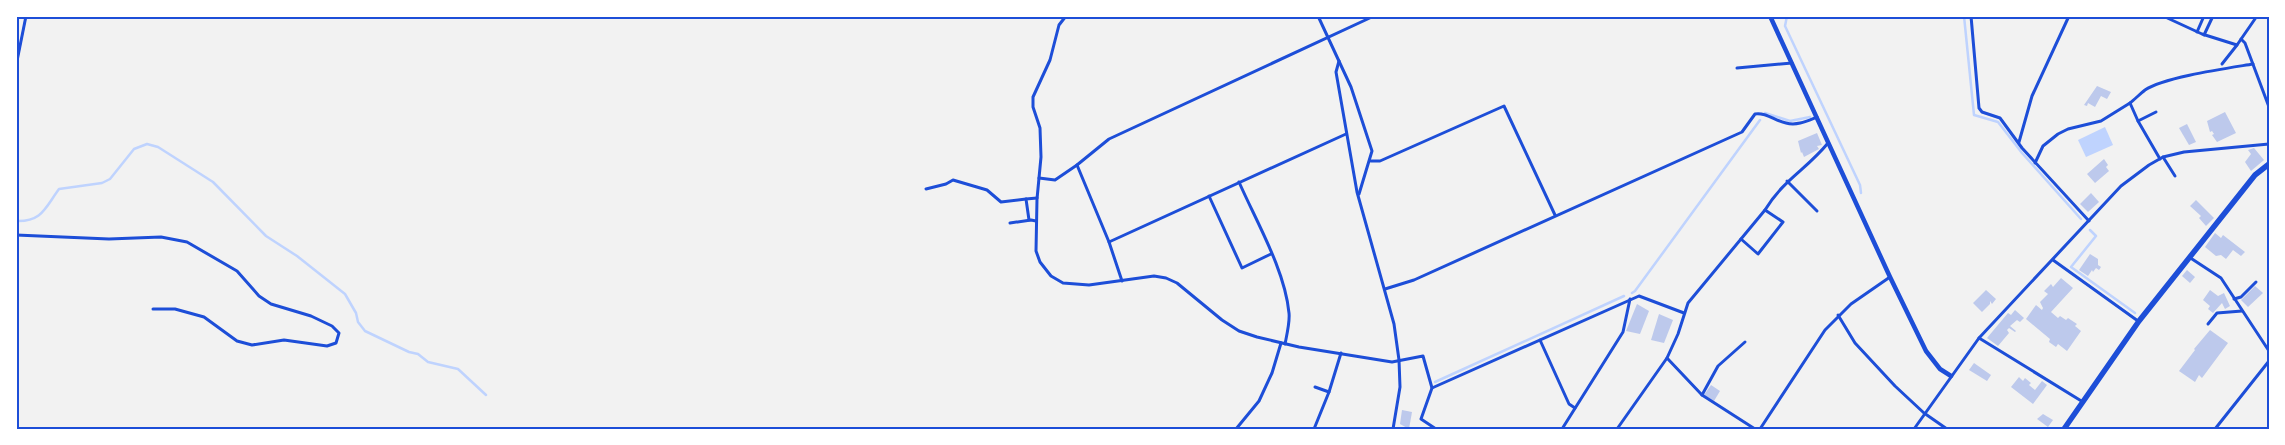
<svg xmlns="http://www.w3.org/2000/svg" width="2285" height="445" font-family="'Noto Sans',sans-serif">
  <rect width="100%" height="100%" fill="#f2f2f2"/>
  <polygon fill="#bfd3fe" points="2105,127 2113,145 2086,157 2078,140"/>
  <g fill="none" stroke-linecap="round" stroke-linejoin="round">
    <g stroke="#bfd3fe" stroke-width="2.5">
      <polyline points="1787,16 1785,26 1860,185 1861,193"/>
      <polyline points="1964,16 1974,115 1998,122 2022,153 2081,219"/>
      <polyline points="1765,113 1790,121 1810,117"/>
      <path d="M 16,221 C 42,222 45,208 59,189 L 102,183 L 110,179 L 134,149 L 147,144 L 158,147 L 213,182 L 266,236 L 297,256 L 345,294 L 356,313 L 358,322 L 365,331 L 409,352 L 418,354 L 428,362 L 458,369 L 486,395"/>
      <polyline points="2090,230 2096,236 2071,267 2135,313"/>
      <polyline points="1632,293 1635,291 1760,120"/>
      <polyline points="1435,382 1624,296"/>
    </g>
  </g>
  <g fill="#bdc9ec">
    <polygon points="2097,86 2111,92 2107,99 2101,96 2095,107 2088,103 2087,106 2084,105"/>
    <polygon points="2225,112 2236,133 2217,142 2212,135 2214,134 2212,131 2210,132 2207,121"/>
    <polygon points="2187,124 2196,142 2189,145 2179,128"/>
    <polygon points="1817,133 1822,145 1817,146 1819,149 1804,157 1802,152 1801,153 1798,141"/>
    <polygon points="2254,148 2264,160 2251,171 2245,162 2251,154 2248,150"/>
    <polygon points="2104,159 2108,165 2106,167 2109,171 2095,183 2087,174"/>
    <polygon points="2091,193 2099,202 2088,212 2080,204"/>
    <polygon points="2196,200 2214,218 2206,226 2199,218 2201,216 2190,206"/>
    <polygon points="2215,233 2221,238 2223,235 2245,252 2241,256 2233,250 2226,259 2221,255 2216,256 2205,247"/>
    <polygon points="2090,254 2098,259 2098,265 2101,267 2099,270 2096,268 2093,272 2092,270 2088,276 2079,270"/>
    <polygon points="2187,270 2195,277 2190,283 2182,276"/>
    <polygon points="2061,278 2073,288 2051,312 2058,318 2060,316 2066,320 2068,318 2077,324 2075,326 2081,331 2067,351 2058,344 2056,347 2049,342 2050,339 2026,319 2036,305 2042,310 2043,308 2040,302 2048,294 2044,291 2051,284 2053,287"/>
    <polygon points="2255,286 2263,293 2248,307 2241,300"/>
    <polygon points="1986,290 1996,299 1992,304 1990,301 1990,304 1982,312 1973,303"/>
    <polygon points="2210,290 2218,296 2224,293 2230,306 2225,309 2222,303 2213,313 2208,309 2210,306 2203,300"/>
    <polygon points="1637,304 1649,311 1640,334 1626,331"/>
    <polygon points="2015,310 2024,318 2020,322 2017,320 2010,326 2016,331 2015,332 2009,328 2007,330 2009,333 1998,346 1987,338 2008,313 2011,315"/>
    <polygon points="1659,314 1673,320 1664,343 1651,340"/>
    <polygon points="2210,330 2228,343 2202,378 2199,375 2195,382 2179,371 2195,350 2194,349"/>
    <polygon points="1974,363 1991,375 1987,381 1969,370"/>
    <polygon points="2019,377 2023,381 2025,378 2031,383 2029,385 2035,390 2042,381 2047,385 2033,404 2011,387"/>
    <polygon points="1711,385 1720,391 1714,401 1704,395"/>
    <polygon points="1402,410 1412,412 1409,429 1400,424"/>
    <polygon points="2043,414 2053,420 2048,427 2037,419"/>
  </g>
  <g fill="none" stroke-linecap="round" stroke-linejoin="round">
    <g stroke="#1d4ed8" stroke-width="3">
      <polyline points="1066,16 1059,25 1050,60 1033,97 1033,107 1040,128 1041,157 1037,199 1036,251 1040,262 1051,276 1063,283 1089,285 1154,276 1166,278 1177,283 1222,320 1239,331 1257,337 1299,347 1392,362 1423,356 1432,388 1421,419 1436,429"/>
      <polyline points="1318,16 1351,87 1372,151 1359,194"/>
      <polyline points="1971,16 1979,108 1982,112 2000,118 2022,148 2089,221"/>
      <polyline points="2163,16 2202,34 2237,45 2257,16"/>
      <polyline points="2197,32 2204,16"/>
      <polyline points="2204,35 2213,16"/>
      <polyline points="2241,39 2245,43 2269,107"/>
      <polyline points="1339,61 1336,72 1357,192 1394,324 1399,360 1400,387 1393,429"/>
      <polyline points="2222,64 2237,45"/>
      <polyline points="16,66 26,16"/>
      <polyline points="1737,68 1792,63"/>
      <path d="M 2130,103 C 2135,99 2140,94 2145,90 C 2164,77 2229,68 2253,64"/>
      <polyline points="2138,121 2160,159"/>
      <polyline points="2019,142 2032,96 2069,16"/>
      <polyline points="2163,157 2175,176"/>
      <polyline points="1371,161 1380,161 1504,106 1555,215"/>
      <polyline points="2035,163 2043,146 2058,134 2068,129 2101,121 2130,103 2138,121 2156,112"/>
      <polyline points="1077,165 1109,242 1122,281"/>
      <polyline points="1039,178 1055,180 1077,165 1109,139 1374,16"/>
      <polyline points="1787,181 1817,211"/>
      <path d="M 1239,182 C 1256,221 1285,270 1289,313 C 1290,322 1287,334 1285,344"/>
      <polyline points="926,189 946,184 953,180 987,190 1001,202 1026,199"/>
      <polyline points="1209,196 1242,268 1271,254"/>
      <polyline points="1029,220 1026,199 1037,198"/>
      <polyline points="1010,223 1031,220 1036,221"/>
      <polyline points="16,235 109,239 161,237 187,242 237,271 259,296 271,304 311,316 332,326 339,333 336,343 327,346 284,340 252,345 237,341 204,317 175,309 153,309"/>
      <polyline points="1741,239 1758,254 1783,222 1765,210"/>
      <polyline points="1109,242 1346,134"/>
      <polyline points="2189,257 2221,278 2269,351"/>
      <polyline points="2053,260 2138,321"/>
      <path d="M 1385,289 L 1414,280 L 1742,132 L 1755,114 C 1766,112 1775,121 1786,123 C 1797,126 1807,121 1817,117"/>
      <polyline points="2234,299 2241,297 2256,282"/>
      <polyline points="1838,315 1855,343 1895,386 1924,413 1947,429"/>
      <polyline points="2208,324 2217,313 2242,311"/>
      <polyline points="1979,338 2083,402"/>
      <polyline points="1540,340 1569,404 1575,408"/>
      <polyline points="1667,358 1702,395 1755,429"/>
      <polyline points="1315,387 1329,392"/>
      <polyline points="1432,388 1639,296 1684,313"/>
      <polyline points="1702,395 1718,366 1745,342"/>
      <polyline points="1236,429 1259,401 1272,373 1281,343"/>
      <polyline points="1314,429 1329,392 1341,353"/>
      <polyline points="1562,429 1623,332 1630,299"/>
      <path d="M 1617,429 L 1667,358 L 1678,334 L 1688,303 L 1765,210 C 1783,180 1807,169 1828,143"/>
      <polyline points="1760,429 1825,330 1851,304 1890,277"/>
      <polyline points="1914,429 1979,338 2121,186 2149,165 2163,157 2184,152 2269,144"/>
      <polyline points="2215,429 2269,361"/>
    </g>
    <polyline stroke="#1d4ed8" stroke-width="4.5" points="1770,16 1890,277 1926,351 1940,369 1951,376"/>
    <polyline stroke="#1d4ed8" stroke-width="5.5" points="2064,429 2139,321 2255,175 2269,164"/>
  </g>
  <rect width="2285" height="445" fill="none" stroke="#ffffff" stroke-width="35"/>
  <rect x="18" y="18" width="2250" height="410" fill="none" stroke="#1d4ed8" stroke-width="2"/>
</svg>
